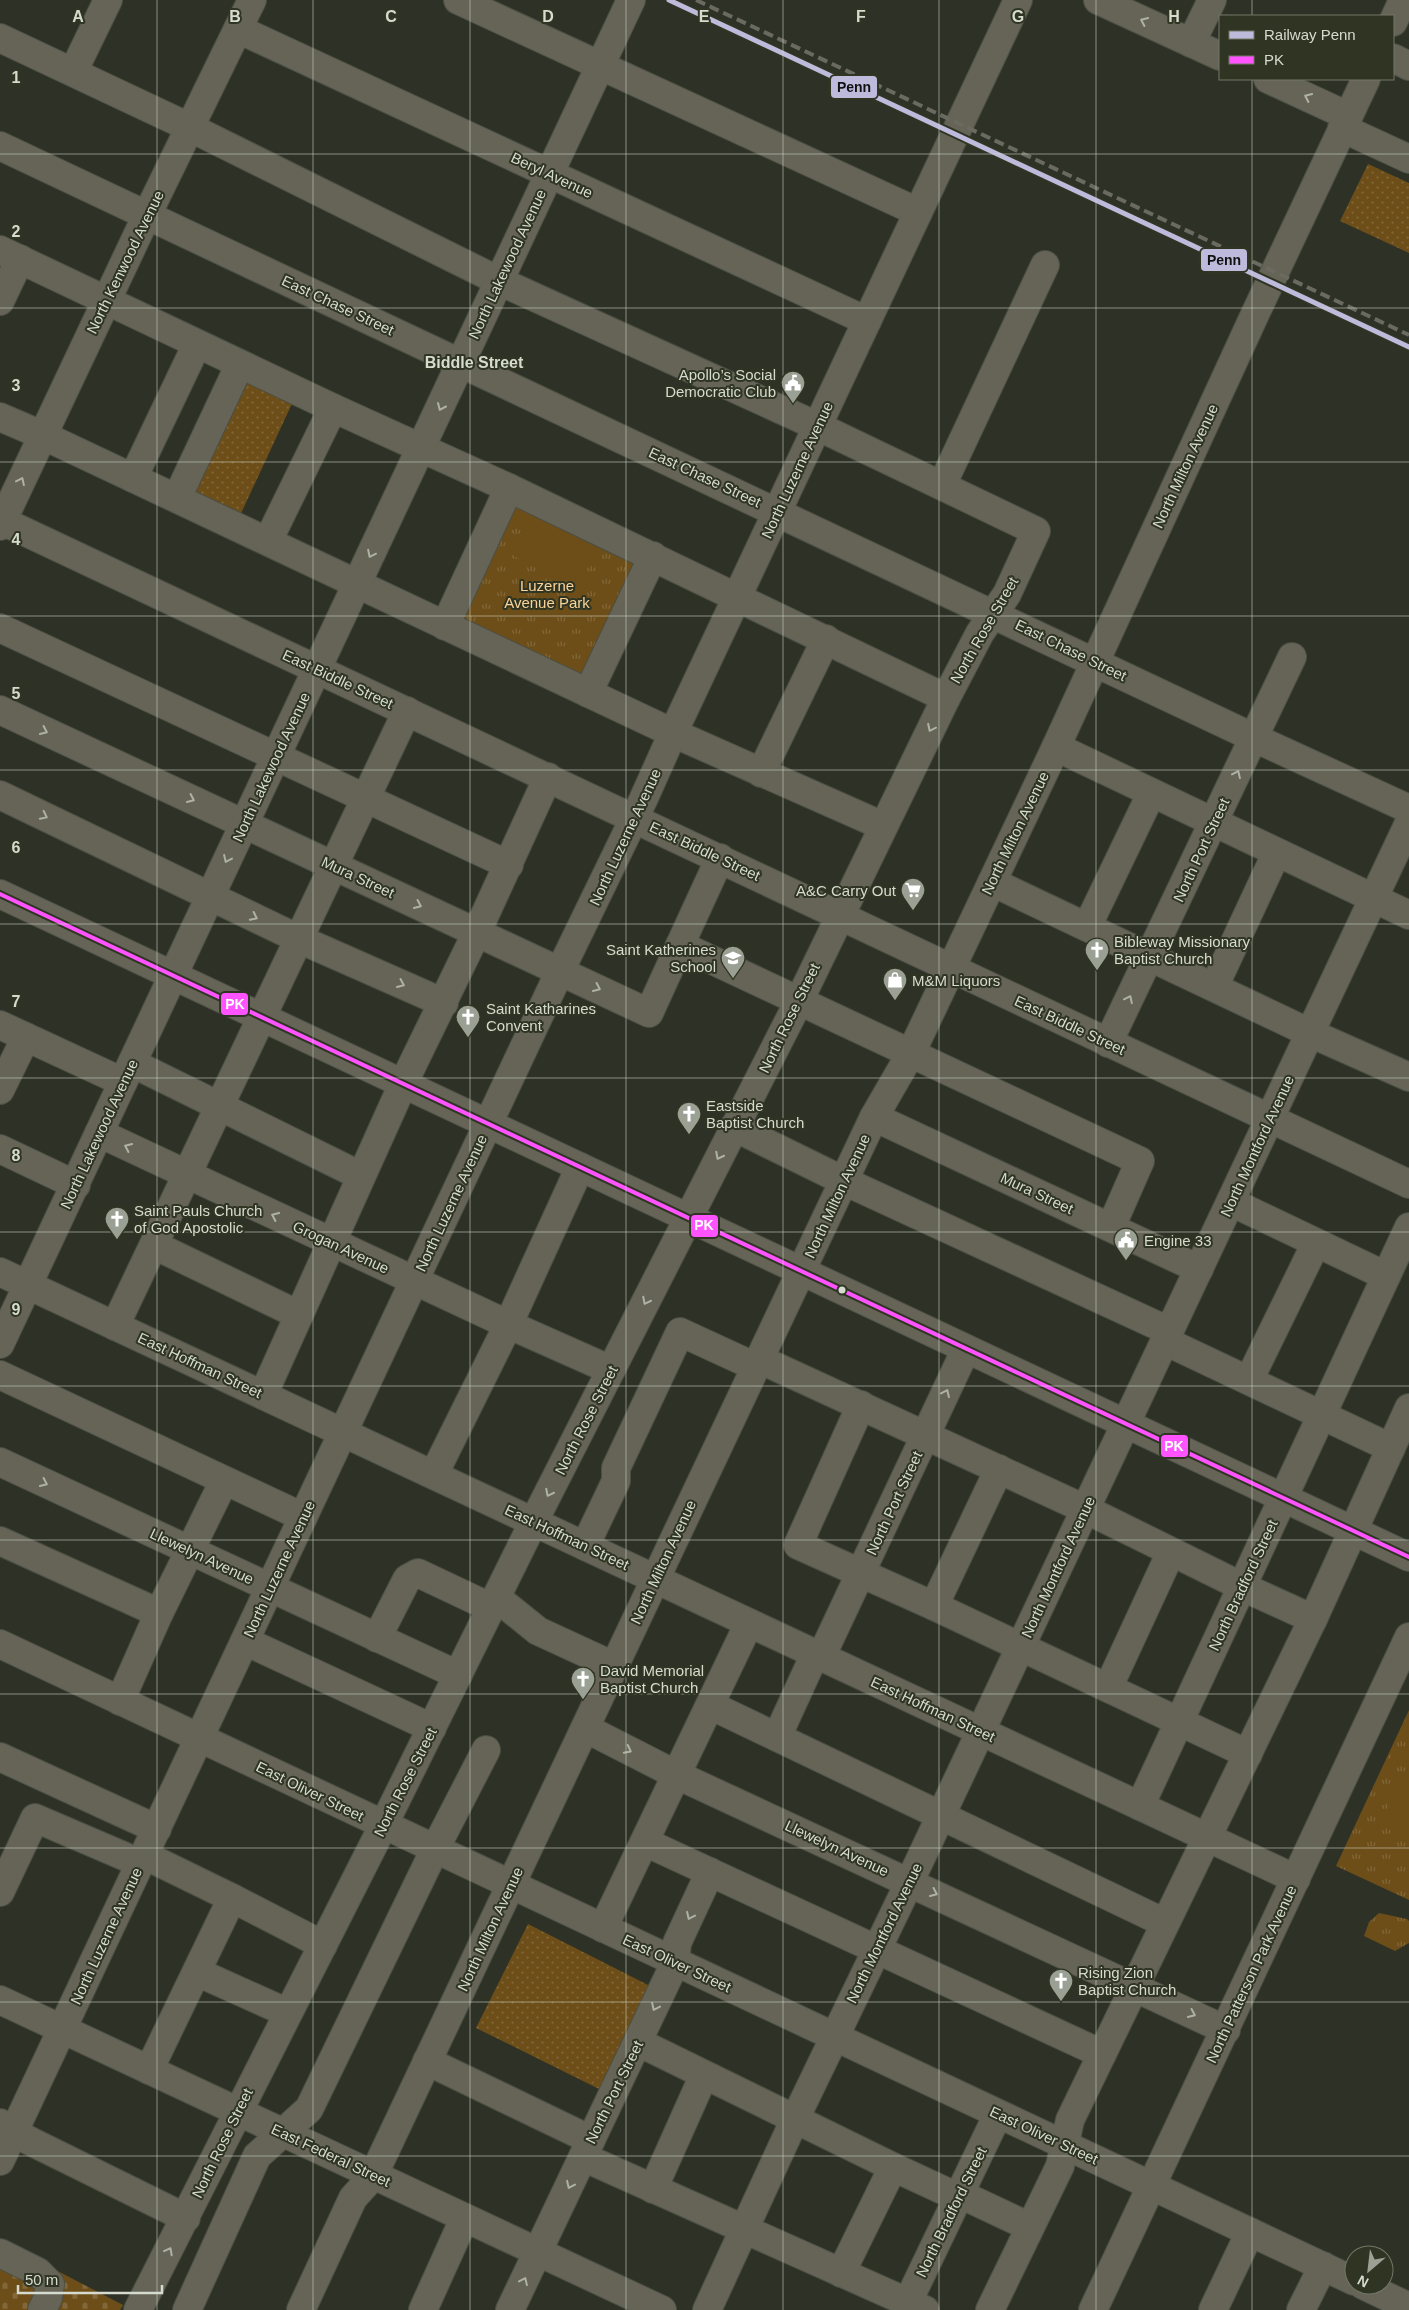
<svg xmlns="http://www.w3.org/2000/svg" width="1409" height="2310" font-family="Arial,sans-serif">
  <defs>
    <pattern id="grass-dots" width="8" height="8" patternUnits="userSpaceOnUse" patternTransform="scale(1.25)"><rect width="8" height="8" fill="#6d4e18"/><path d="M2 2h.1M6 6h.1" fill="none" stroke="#816739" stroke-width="1.8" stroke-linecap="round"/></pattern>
    <pattern id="cemetery-stones" width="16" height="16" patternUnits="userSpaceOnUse" patternTransform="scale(1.25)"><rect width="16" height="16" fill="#6d4e18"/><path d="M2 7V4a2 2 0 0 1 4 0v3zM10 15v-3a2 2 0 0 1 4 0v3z" fill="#816739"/></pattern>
    <pattern id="park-tufts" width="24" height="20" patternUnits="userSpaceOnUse" patternTransform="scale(1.25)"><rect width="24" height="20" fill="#6d4e18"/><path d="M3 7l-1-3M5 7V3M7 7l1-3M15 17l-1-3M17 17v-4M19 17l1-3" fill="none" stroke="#816739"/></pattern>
  </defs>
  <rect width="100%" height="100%" fill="#2e3126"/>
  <g fill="url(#grass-dots)">
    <polygon points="1368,164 1409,183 1409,253 1340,221"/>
    <polygon points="243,370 296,395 237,522 183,496"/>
    <polygon points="528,1924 652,1987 601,2090 476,2028"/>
  </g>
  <polygon fill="url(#cemetery-stones)" points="0,2241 123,2305 120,2310 0,2310"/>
  <g fill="url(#park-tufts)">
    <polygon points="510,500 645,562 586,688 451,624"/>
    <polygon points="1409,1710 1409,1900 1336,1866"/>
    <polygon points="1379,1913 1407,1919 1409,1921 1409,1943 1395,1951 1364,1936 1369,1922"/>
  </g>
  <g fill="#6d4e18">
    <polygon points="531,510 599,543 578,587 510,554"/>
    <polygon points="1409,1765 1409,1829 1380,1825"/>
  </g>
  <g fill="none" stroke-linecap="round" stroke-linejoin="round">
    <defs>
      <g id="minor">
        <polyline points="458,0 918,212"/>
        <polyline points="1098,0 1220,56"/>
        <polyline points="1393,22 1403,0"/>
        <polyline points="238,29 867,321"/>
        <polyline points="0,38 189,127 499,281 817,426 1036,531 1007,594 980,633 946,698 799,1001 534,1521 383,1826 138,2310"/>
        <polyline points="1191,43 1212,0"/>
        <polyline points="1393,58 1409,66"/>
        <polyline points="73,72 108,0"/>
        <polyline points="1268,79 1348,116"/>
        <polyline points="1342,128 1409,159"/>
        <polyline points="0,146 1261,741 1409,809"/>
        <polyline points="0,250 333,408 509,488 946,698"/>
        <polyline points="0,301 20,259"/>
        <polyline points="0,417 42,435 673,733 883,826"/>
        <polyline points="133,478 197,344"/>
        <polyline points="942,485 1045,265"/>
        <polyline points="177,498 240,364"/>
        <polyline points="0,520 1409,1184"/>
        <polyline points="0,526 147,215 252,0"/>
        <polyline points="268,541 333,408"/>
        <polyline points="445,626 509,488"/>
        <polyline points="0,628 509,865"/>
        <polyline points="588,693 653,556"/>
        <polyline points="0,710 649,1013 680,945"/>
        <polyline points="1056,747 1409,915"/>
        <polyline points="761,773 826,639"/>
        <polyline points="0,795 299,939 444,1003"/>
        <polyline points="720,858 680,945 1140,1161 1111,1227"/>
        <polyline points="992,882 1310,1033 1409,1077"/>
        <polyline points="0,894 1409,1557"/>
        <polyline points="1087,927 1151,794"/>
        <polyline points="1214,987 1276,854"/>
        <polyline points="0,1025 123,1082"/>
        <polyline points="1108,1043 1292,657"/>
        <polyline points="132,1063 361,1176"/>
        <polyline points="0,1090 26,1037"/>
        <polyline points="874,1117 1199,1269"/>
        <polyline points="734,1127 844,1181 1169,1331"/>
        <polyline points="99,1133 503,1322 611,1370"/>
        <polyline points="0,1149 76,1185"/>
        <polyline points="1231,1202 1386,1276"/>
        <polyline points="154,1245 299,1315"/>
        <polyline points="0,1272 1296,1879"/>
        <polyline points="115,1326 407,711"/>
        <polyline points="1165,1341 1391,1448"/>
        <polyline points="0,1344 631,0"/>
        <polyline points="759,1359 1085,1509 1243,1587 1313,1619"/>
        <polyline points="0,1375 303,1517"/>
        <polyline points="1249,1380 1316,1243"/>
        <polyline points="263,1395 403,1084 477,932 548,777"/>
        <polyline points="861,1405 798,1545 934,1606 1248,1754"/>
        <polyline points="0,1462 458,1675"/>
        <polyline points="434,1474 509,1323 580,1167"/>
        <polyline points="0,1541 159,1613"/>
        <polyline points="585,1546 616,1481 616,1468 680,1332 756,1367"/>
        <polyline points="497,1598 538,1631 614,1666"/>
        <polyline points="934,1606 999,1469"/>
        <polyline points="377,1638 407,1579 418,1573 492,1608"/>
        <polyline points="245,1641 432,1728"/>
        <polyline points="0,1644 1354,2281"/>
        <polyline points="821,1657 966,1349"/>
        <polyline points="1108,1688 1171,1552"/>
        <polyline points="120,1701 159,1613 224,1481"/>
        <polyline points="710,1705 1165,1923"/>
        <polyline points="585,1728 677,1775 1226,2030"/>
        <polyline points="777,1737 815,1654"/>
        <polyline points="0,1757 157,1829"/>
        <polyline points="1140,1806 1409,1227"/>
        <polyline points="645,1842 1102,2054"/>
        <polyline points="144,1855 232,1898 323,1945"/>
        <polyline points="0,1892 35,1818 140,1863"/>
        <polyline points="603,1928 749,1623"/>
        <polyline points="197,1972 288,2013"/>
        <polyline points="0,2000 662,2310"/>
        <polyline points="638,2042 893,2167 949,2193 960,2194 1030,2227"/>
        <polyline points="427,2061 591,2140"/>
        <polyline points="149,2070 232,1898"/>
        <polyline points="0,2123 28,2140 186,2218"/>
        <polyline points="583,2157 925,2310"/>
        <polyline points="0,2161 560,971 643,800 673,733 1018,0"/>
        <polyline points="653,2189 704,2075"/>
        <polyline points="0,2253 38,2272 50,2284 48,2298 42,2310"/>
        <polyline points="841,2273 893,2167"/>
        <polyline points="1363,2285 1409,2307"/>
        <polyline points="187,2310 257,2156 309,2109 435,1849 486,1750"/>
        <polyline points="301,2310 353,2198 373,2176 874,1117 911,1053 1056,747 1256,312 1366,79"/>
        <polyline points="423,2310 464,2219"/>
        <polyline points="510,2310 675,1963 677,1943 710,1872"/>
        <polyline points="707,2310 795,2119 910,1881 1409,823"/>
        <polyline points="904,2310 998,2114"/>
        <polyline points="990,2310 1060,2166 1070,2120 1313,1619 1409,1408"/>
        <polyline points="1093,2310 1409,1637"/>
        <polyline points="1213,2310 1250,2232"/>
        <polyline points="1301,2310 1323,2266"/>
      </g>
    </defs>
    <use href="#minor" stroke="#4b4f45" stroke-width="30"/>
    <use href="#minor" stroke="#656457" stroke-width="28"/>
    <polyline stroke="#6a6a60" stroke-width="4" stroke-dasharray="10 5" stroke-linecap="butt" points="696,0 1409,335"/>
    <defs>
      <polyline id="bus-1" points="0,894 1409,1557"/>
    </defs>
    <use href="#bus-1" stroke="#2f3522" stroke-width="8"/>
    <use href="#bus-1" stroke="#ff53ff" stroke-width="4"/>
    <defs>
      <polyline id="rail-1" points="669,0 1409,347"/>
    </defs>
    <use href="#rail-1" stroke="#2f3522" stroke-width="9"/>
    <use href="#rail-1" stroke="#bdbadc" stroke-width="5"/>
  </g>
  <defs><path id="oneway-chevron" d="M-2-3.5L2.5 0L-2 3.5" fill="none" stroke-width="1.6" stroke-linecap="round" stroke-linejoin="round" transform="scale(1.25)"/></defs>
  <g stroke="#aeb1a5">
    <use href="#oneway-chevron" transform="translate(1144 21) rotate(-155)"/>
    <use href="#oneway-chevron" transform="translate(1308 97) rotate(-155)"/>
    <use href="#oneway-chevron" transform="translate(441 407) rotate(114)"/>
    <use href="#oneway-chevron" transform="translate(21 481) rotate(-65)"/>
    <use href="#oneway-chevron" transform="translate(371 554) rotate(116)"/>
    <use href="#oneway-chevron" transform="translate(931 728) rotate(116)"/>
    <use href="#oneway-chevron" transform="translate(44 731) rotate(25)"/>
    <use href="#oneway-chevron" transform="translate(1237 774) rotate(-65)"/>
    <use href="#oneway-chevron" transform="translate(191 799) rotate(25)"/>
    <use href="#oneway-chevron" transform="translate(44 816) rotate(26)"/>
    <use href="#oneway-chevron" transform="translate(227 859) rotate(115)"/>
    <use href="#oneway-chevron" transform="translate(418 905) rotate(25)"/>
    <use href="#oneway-chevron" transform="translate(254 917) rotate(26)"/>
    <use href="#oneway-chevron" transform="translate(401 984) rotate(24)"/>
    <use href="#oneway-chevron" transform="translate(597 988) rotate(25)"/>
    <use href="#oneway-chevron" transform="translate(1129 999) rotate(-64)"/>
    <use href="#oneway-chevron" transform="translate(128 1147) rotate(-155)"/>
    <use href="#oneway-chevron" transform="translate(719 1156) rotate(117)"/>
    <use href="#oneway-chevron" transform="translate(275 1216) rotate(-155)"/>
    <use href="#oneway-chevron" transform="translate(646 1301) rotate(117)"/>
    <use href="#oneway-chevron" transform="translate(946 1393) rotate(-65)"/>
    <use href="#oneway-chevron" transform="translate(44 1483) rotate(25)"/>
    <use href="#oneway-chevron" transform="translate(549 1493) rotate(117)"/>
    <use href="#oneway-chevron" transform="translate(628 1750) rotate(27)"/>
    <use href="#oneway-chevron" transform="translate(934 1893) rotate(25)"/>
    <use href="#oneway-chevron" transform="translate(690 1916) rotate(115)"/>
    <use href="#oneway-chevron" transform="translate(655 2007) rotate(115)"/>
    <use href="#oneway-chevron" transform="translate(1192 2014) rotate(25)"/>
    <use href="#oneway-chevron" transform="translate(570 2185) rotate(115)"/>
    <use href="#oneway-chevron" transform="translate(169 2251) rotate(-62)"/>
    <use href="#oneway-chevron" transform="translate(524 2281) rotate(-65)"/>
  </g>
  <path fill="none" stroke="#d6dbcf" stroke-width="1" stroke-opacity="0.55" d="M 157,0 L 157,2310M 313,0 L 313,2310M 470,0 L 470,2310M 626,0 L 626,2310M 783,0 L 783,2310M 939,0 L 939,2310M 1096,0 L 1096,2310M 1252,0 L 1252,16M 1252,79 L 1252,2310M 0,154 L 1409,154M 0,308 L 1409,308M 0,462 L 1409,462M 0,616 L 1409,616M 0,770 L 1409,770M 0,924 L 1409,924M 0,1078 L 1409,1078M 0,1232 L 1409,1232M 0,1386 L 1409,1386M 0,1540 L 1409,1540M 0,1694 L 1409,1694M 0,1848 L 1409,1848M 0,2002 L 1409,2002M 0,2156 L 1409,2156"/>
  <defs>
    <symbol id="civic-pin" viewBox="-11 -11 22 30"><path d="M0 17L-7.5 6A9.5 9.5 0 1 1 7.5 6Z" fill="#9ba094" stroke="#2f3522"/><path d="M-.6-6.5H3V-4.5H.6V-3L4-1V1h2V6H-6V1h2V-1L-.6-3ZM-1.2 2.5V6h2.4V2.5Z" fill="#fff"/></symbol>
    <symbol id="supermarket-pin" viewBox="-11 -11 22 30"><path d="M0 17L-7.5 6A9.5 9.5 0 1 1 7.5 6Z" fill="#9ba094" stroke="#2f3522"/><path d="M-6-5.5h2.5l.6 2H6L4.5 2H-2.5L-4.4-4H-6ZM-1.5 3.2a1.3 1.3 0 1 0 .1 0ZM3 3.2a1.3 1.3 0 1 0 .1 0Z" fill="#fff"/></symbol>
    <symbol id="church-pin" viewBox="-11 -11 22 30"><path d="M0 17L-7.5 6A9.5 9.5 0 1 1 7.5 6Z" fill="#9ba094" stroke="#2f3522"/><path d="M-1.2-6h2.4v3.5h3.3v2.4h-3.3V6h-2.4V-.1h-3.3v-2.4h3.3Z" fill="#fff"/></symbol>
    <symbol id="school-pin" viewBox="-11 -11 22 30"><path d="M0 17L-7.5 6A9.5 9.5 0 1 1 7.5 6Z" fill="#9ba094" stroke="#2f3522"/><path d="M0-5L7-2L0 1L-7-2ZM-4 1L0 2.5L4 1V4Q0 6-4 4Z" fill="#fff"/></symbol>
    <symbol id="shop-pin" viewBox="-11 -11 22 30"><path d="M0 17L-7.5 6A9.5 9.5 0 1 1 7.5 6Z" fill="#9ba094" stroke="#2f3522"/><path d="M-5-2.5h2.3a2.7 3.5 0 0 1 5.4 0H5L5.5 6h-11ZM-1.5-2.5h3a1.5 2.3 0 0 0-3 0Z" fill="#fff"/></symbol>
  </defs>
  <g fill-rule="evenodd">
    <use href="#civic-pin" x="779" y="369" width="28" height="38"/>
    <use href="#supermarket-pin" x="899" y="876" width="28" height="38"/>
    <use href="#church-pin" x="1083" y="936" width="28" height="38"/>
    <use href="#school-pin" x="719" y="944" width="28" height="38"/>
    <use href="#shop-pin" x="881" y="966" width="28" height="38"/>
    <use href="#church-pin" x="454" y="1003" width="28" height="38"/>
    <use href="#church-pin" x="675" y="1100" width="28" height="38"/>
    <use href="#church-pin" x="103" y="1205" width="28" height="38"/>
    <use href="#civic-pin" x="1112" y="1226" width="28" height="38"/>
    <use href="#church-pin" x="569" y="1665" width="28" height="38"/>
    <use href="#church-pin" x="1047" y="1967" width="28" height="38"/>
  </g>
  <circle fill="#d6dbcf" stroke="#2f3522" stroke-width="2" cx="842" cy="1290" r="4.5"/>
  <g text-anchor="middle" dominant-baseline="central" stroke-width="4" stroke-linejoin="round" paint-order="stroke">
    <g font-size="15" fill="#d6dbcf" stroke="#2f3522">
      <text transform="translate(552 175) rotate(25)">Beryl Avenue</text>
      <text transform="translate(125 262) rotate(-64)">North Kenwood Avenue</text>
      <text transform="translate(507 264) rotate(-65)">North Lakewood Avenue</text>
      <text transform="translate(338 305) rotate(25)">East Chase Street</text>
      <text transform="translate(1185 466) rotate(-65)">North Milton Avenue</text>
      <text transform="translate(797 470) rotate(-65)">North Luzerne Avenue</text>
      <text transform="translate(705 477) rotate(25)">East Chase Street</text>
      <text transform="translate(984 630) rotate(-60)">North Rose Street</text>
      <text transform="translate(1071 650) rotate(26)">East Chase Street</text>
      <text transform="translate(338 679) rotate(25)">East Biddle Street</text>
      <text transform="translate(271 767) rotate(-65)">North Lakewood Avenue</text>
      <text transform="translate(1015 833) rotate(-64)">North Milton Avenue</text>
      <text transform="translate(625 837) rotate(-65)">North Luzerne Avenue</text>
      <text transform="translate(1201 850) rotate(-65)">North Port Street</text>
      <text transform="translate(705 851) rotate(25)">East Biddle Street</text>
      <text transform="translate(358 877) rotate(25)">Mura Street</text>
      <text transform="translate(789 1018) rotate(-64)">North Rose Street</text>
      <text transform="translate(1070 1025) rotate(25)">East Biddle Street</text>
      <text transform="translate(99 1134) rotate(-65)">North Lakewood Avenue</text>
      <text transform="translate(1257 1146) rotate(-65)">North Montford Avenue</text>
      <text transform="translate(1037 1193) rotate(25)">Mura Street</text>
      <text transform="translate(837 1196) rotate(-65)">North Milton Avenue</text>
      <text transform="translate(451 1203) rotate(-65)">North Luzerne Avenue</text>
      <text transform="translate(341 1247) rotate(25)">Grogan Avenue</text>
      <text transform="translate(200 1365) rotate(25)">East Hoffman Street</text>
      <text transform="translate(586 1420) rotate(-63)">North Rose Street</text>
      <text transform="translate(894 1503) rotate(-65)">North Port Street</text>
      <text transform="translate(567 1537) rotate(25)">East Hoffman Street</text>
      <text transform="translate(202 1556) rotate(25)">Llewelyn Avenue</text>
      <text transform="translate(663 1562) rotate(-65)">North Milton Avenue</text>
      <text transform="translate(1058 1567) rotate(-65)">North Montford Avenue</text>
      <text transform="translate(279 1569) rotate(-65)">North Luzerne Avenue</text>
      <text transform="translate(1243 1585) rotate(-65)">North Bradford Street</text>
      <text transform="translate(933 1709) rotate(25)">East Hoffman Street</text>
      <text transform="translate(405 1782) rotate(-63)">North Rose Street</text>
      <text transform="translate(310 1791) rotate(26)">East Oliver Street</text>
      <text transform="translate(837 1848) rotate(25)">Llewelyn Avenue</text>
      <text transform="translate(490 1929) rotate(-65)">North Milton Avenue</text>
      <text transform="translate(884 1933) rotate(-64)">North Montford Avenue</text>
      <text transform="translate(106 1936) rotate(-65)">North Luzerne Avenue</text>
      <text transform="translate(677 1963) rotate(25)">East Oliver Street</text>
      <text transform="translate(1251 1974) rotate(-65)">North Patterson Park Avenue</text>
      <text transform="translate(614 2092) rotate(-64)">North Port Street</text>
      <text transform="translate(1044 2135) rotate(25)">East Oliver Street</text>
      <text transform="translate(222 2143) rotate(-64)">North Rose Street</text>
      <text transform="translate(331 2155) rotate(25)">East Federal Street</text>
      <text transform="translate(951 2212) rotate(-64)">North Bradford Street</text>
    </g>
    <g font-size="15" fill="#d6dbcf" stroke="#2f3522" text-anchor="start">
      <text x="776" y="374" text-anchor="end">Apollo’s Social<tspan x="776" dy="17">Democratic Club</tspan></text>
      <text x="896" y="890" text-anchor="end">A&amp;C Carry Out</text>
      <text x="1114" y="941">Bibleway Missionary<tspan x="1114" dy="17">Baptist Church</tspan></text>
      <text x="716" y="949" text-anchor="end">Saint Katherines<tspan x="716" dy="17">School</tspan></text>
      <text x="912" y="980">M&amp;M Liquors</text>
      <text x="486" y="1008">Saint Katharines<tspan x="486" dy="17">Convent</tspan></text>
      <text x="706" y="1105">Eastside<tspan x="706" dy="17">Baptist Church</tspan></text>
      <text x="134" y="1210">Saint Pauls Church<tspan x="134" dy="17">of God Apostolic</tspan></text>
      <text x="1144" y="1240">Engine 33</text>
      <text x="600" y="1670">David Memorial<tspan x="600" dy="17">Baptist Church</tspan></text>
      <text x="1078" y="1972">Rising Zion<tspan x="1078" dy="17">Baptist Church</tspan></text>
    </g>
    <g font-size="15" fill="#fad298" stroke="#2f3522">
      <text x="547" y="585">Luzerne<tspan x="547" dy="17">Avenue Park</tspan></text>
    </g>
    <g font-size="16" font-weight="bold" fill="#d6dbcf" stroke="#2f3522">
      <text x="474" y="362">Biddle Street</text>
    </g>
  </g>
  <g font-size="16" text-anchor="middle" font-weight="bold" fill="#d6dbcf" stroke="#2f3522" stroke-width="4" stroke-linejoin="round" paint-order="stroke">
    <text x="78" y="22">A</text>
    <text x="235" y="22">B</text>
    <text x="391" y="22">C</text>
    <text x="548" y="22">D</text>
    <text x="704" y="22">E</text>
    <text x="861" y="22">F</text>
    <text x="1018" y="22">G</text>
    <text x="1174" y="22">H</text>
    <text x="16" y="83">1</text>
    <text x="16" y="237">2</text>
    <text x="16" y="391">3</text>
    <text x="16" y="545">4</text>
    <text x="16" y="699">5</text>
    <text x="16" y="853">6</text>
    <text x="16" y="1007">7</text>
    <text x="16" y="1161">8</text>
    <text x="16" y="1315">9</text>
  </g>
  <g stroke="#2f3522" stroke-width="2">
    <rect x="830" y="75" width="48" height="24" rx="5" fill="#bdbadc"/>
    <rect x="1200" y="248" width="48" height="24" rx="5" fill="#bdbadc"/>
    <rect x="220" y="992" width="29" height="24" rx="5" fill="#ff53ff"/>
    <rect x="690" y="1214" width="29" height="24" rx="5" fill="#ff53ff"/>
    <rect x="1160" y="1434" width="29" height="24" rx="5" fill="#ff53ff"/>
  </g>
  <g font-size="14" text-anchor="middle" font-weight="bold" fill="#fff">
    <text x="235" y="1009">PK</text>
    <text x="704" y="1230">PK</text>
    <text x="1174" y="1451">PK</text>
  </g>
  <g font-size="14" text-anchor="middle" font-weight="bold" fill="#111">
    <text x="854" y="92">Penn</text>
    <text x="1224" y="265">Penn</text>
  </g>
  <rect x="1219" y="15" width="175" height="65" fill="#2f3522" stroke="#727767"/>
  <rect x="1229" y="31" width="25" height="8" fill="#bdbadc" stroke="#727767"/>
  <text x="1264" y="40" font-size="15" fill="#d6dbcf">Railway Penn</text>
  <rect x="1229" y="56" width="25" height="8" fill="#ff53ff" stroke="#727767"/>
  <text x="1264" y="65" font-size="15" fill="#d6dbcf">PK</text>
  <g transform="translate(1369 2270) rotate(208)"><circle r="24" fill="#2f3522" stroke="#727767"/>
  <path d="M0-4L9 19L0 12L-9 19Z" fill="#9ba094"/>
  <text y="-8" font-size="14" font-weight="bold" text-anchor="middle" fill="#d6dbcf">N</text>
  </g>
  <path d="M18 2285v8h144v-8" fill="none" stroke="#d6dbcf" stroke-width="2.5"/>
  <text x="25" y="2285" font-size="15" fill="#d6dbcf" stroke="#2f3522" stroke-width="4" paint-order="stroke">50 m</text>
</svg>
